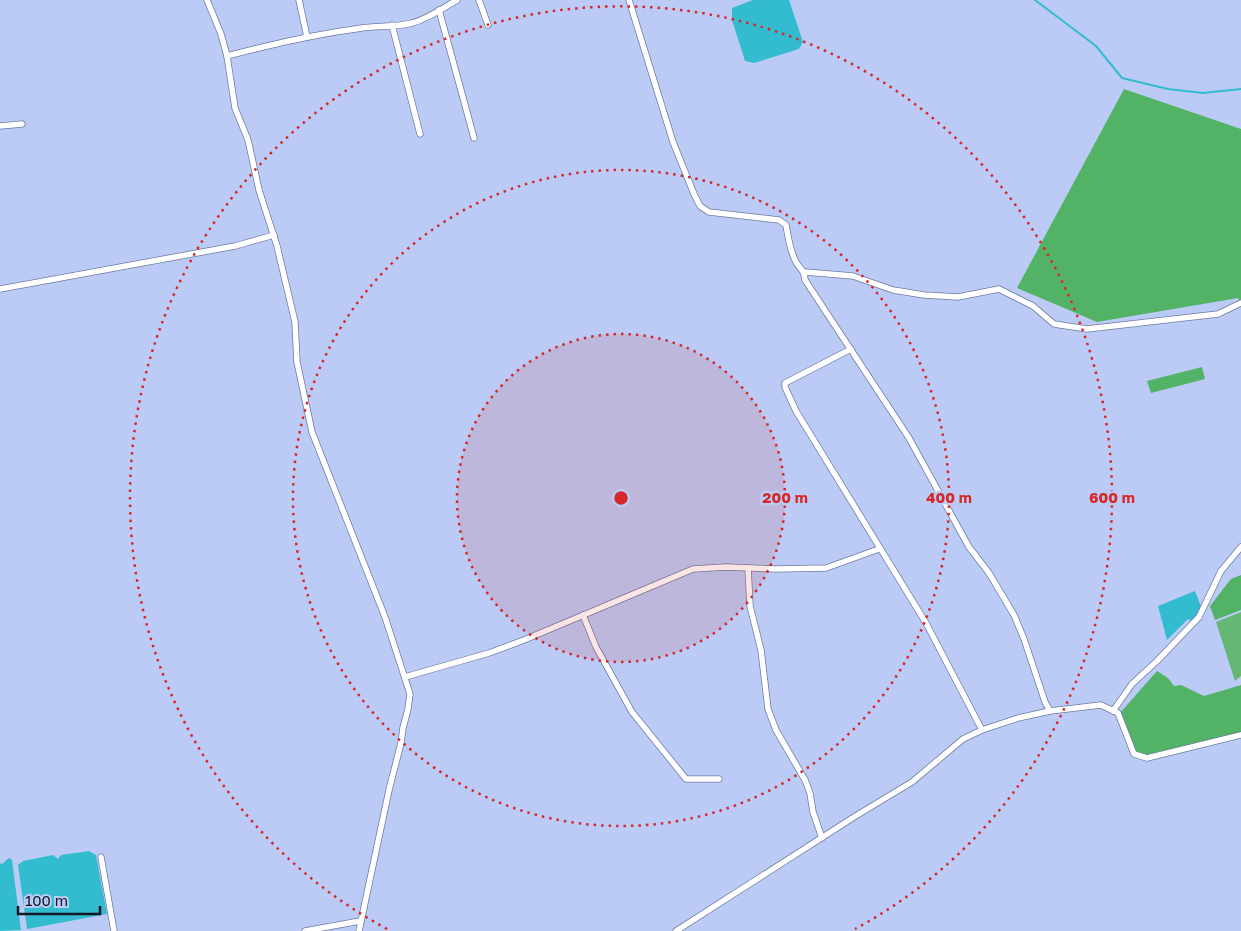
<svg xmlns="http://www.w3.org/2000/svg" width="1241" height="931" font-family="'Golos Text',sans-serif">
  <rect width="100%" height="100%" fill="#bbcbf5"/>
  <polygon fill="#64b874" points="1241,612 1241,676 1235,681 1216,622"/>
  <g fill="#52b367">
    <polygon points="1124,89 1241,129 1241,303 1238,298 1097,322 1017,288"/>
    <polygon points="1202,367 1205,379 1151,393 1147,381"/>
    <polygon points="1241,575 1241,610 1215,620 1210,606 1231,579"/>
    <polygon points="1157,671 1168,678 1174,686 1181,685 1204,696 1241,685 1241,735 1147,758 1134,754 1120,713"/>
  </g>
  <g fill="#33bccf">
    <polygon points="753,0 789,0 803,42 799,49 754,63 745,61 732,20 732,8"/>
    <polygon points="1195,591 1202,609 1193,622 1188,619 1167,640 1158,606"/>
    <polygon points="89,851 96,855 107,914 27,929 18,865 23,861 53,855 58,859 61,855"/>
    <polygon points="9,858 12,860 21,930 0,931 0,863 2,864"/>
  </g>
  <g fill="none" stroke-linecap="round" stroke-linejoin="round">
    <polyline stroke="#33bccf" stroke-width="2" points="1035,0 1096,46 1122,78 1168,89 1203,93 1241,89"/>
    <defs>
      <g id="street">
        <polyline points="207,0 221,34 227,56 235,108 248,140 259,190 277,246 295,322 297,362 312,432 385,617 410,694 408,709 403,728 401,743 389,790 359,931"/>
        <polyline points="299,0 307,37"/>
        <polyline points="479,0 488,25"/>
        <path d="M 629,0 L 673,142 L 694,194 L 700,206 L 709,212 L 779,220 L 786,225 C 788,237 790,251 796,262 C 800,269 805,271 805,280 L 909,438 L 969,547 L 989,573 L 1014,615 L 1024,639 L 1045,702 L 1050,711"/>
        <polyline points="439,10 474,138"/>
        <polyline points="392,25 420,134"/>
        <path d="M 227,56 C 272,44 317,34 362,28 C 377,26 399,27 412,23 C 428,19 443,8 457,0"/>
        <polyline points="0,126 22,124"/>
        <polyline points="805,272 853,276 893,290 924,295 958,297 999,289 1033,306 1054,324 1087,329 1218,314 1241,303"/>
        <polyline points="0,289 235,246 274,235"/>
        <polyline points="851,349 785,383 785,387 796,411 926,623 982,730"/>
        <polyline points="748,568 750,606 761,650 768,709 776,730 805,780 810,793 813,812 822,838"/>
        <polyline points="583,615 596,647 632,712 686,779 719,779"/>
        <polyline points="405,677 489,653 524,640 693,569 726,567 776,569 826,568 879,549"/>
        <polyline points="1113,711 1132,684 1157,661 1199,617 1221,571 1241,547"/>
        <polyline points="101,857 114,931"/>
        <polyline points="305,931 360,921"/>
        <polyline points="676,931 854,817 912,782 963,739 982,730 1018,718 1050,711 1101,705 1118,713 1134,754 1147,758 1241,735"/>
      </g>
    </defs>
    <use href="#street" stroke="#6d7ba2" stroke-width="7"/>
    <use href="#street" stroke="#fff" stroke-width="5.5"/>
  </g>
  <circle cx="621" cy="498" r="164" fill="#d62828" fill-opacity=".12"/>
  <g fill="none" stroke="#d62828" stroke-width="2.5" stroke-dasharray="2.5 5">
    <circle cx="621" cy="498" r="164"/>
    <circle cx="621" cy="498" r="328"/>
    <path d="M387 929A491 491 0 1 1 855 929"/>
  </g>
  <circle cx="621" cy="498" r="8" fill="#d62828" stroke="#bbcbf5" stroke-width="2.5"/>
  <g font-size="15" text-anchor="middle" font-weight="bold" fill="#d62828" stroke="#bbcbf5" stroke-width="5" stroke-linejoin="round" paint-order="stroke">
    <text x="785" y="503">200 m</text>
    <text x="949" y="503">400 m</text>
    <text x="1112" y="503">600 m</text>
  </g>
  <path d="M18 906v8h82v-8" fill="none" stroke="#121726" stroke-width="2.5"/>
  <text x="25" y="906" font-size="15" fill="#121726" stroke="#bbcbf5" stroke-width="4" paint-order="stroke">100 m</text>
</svg>
